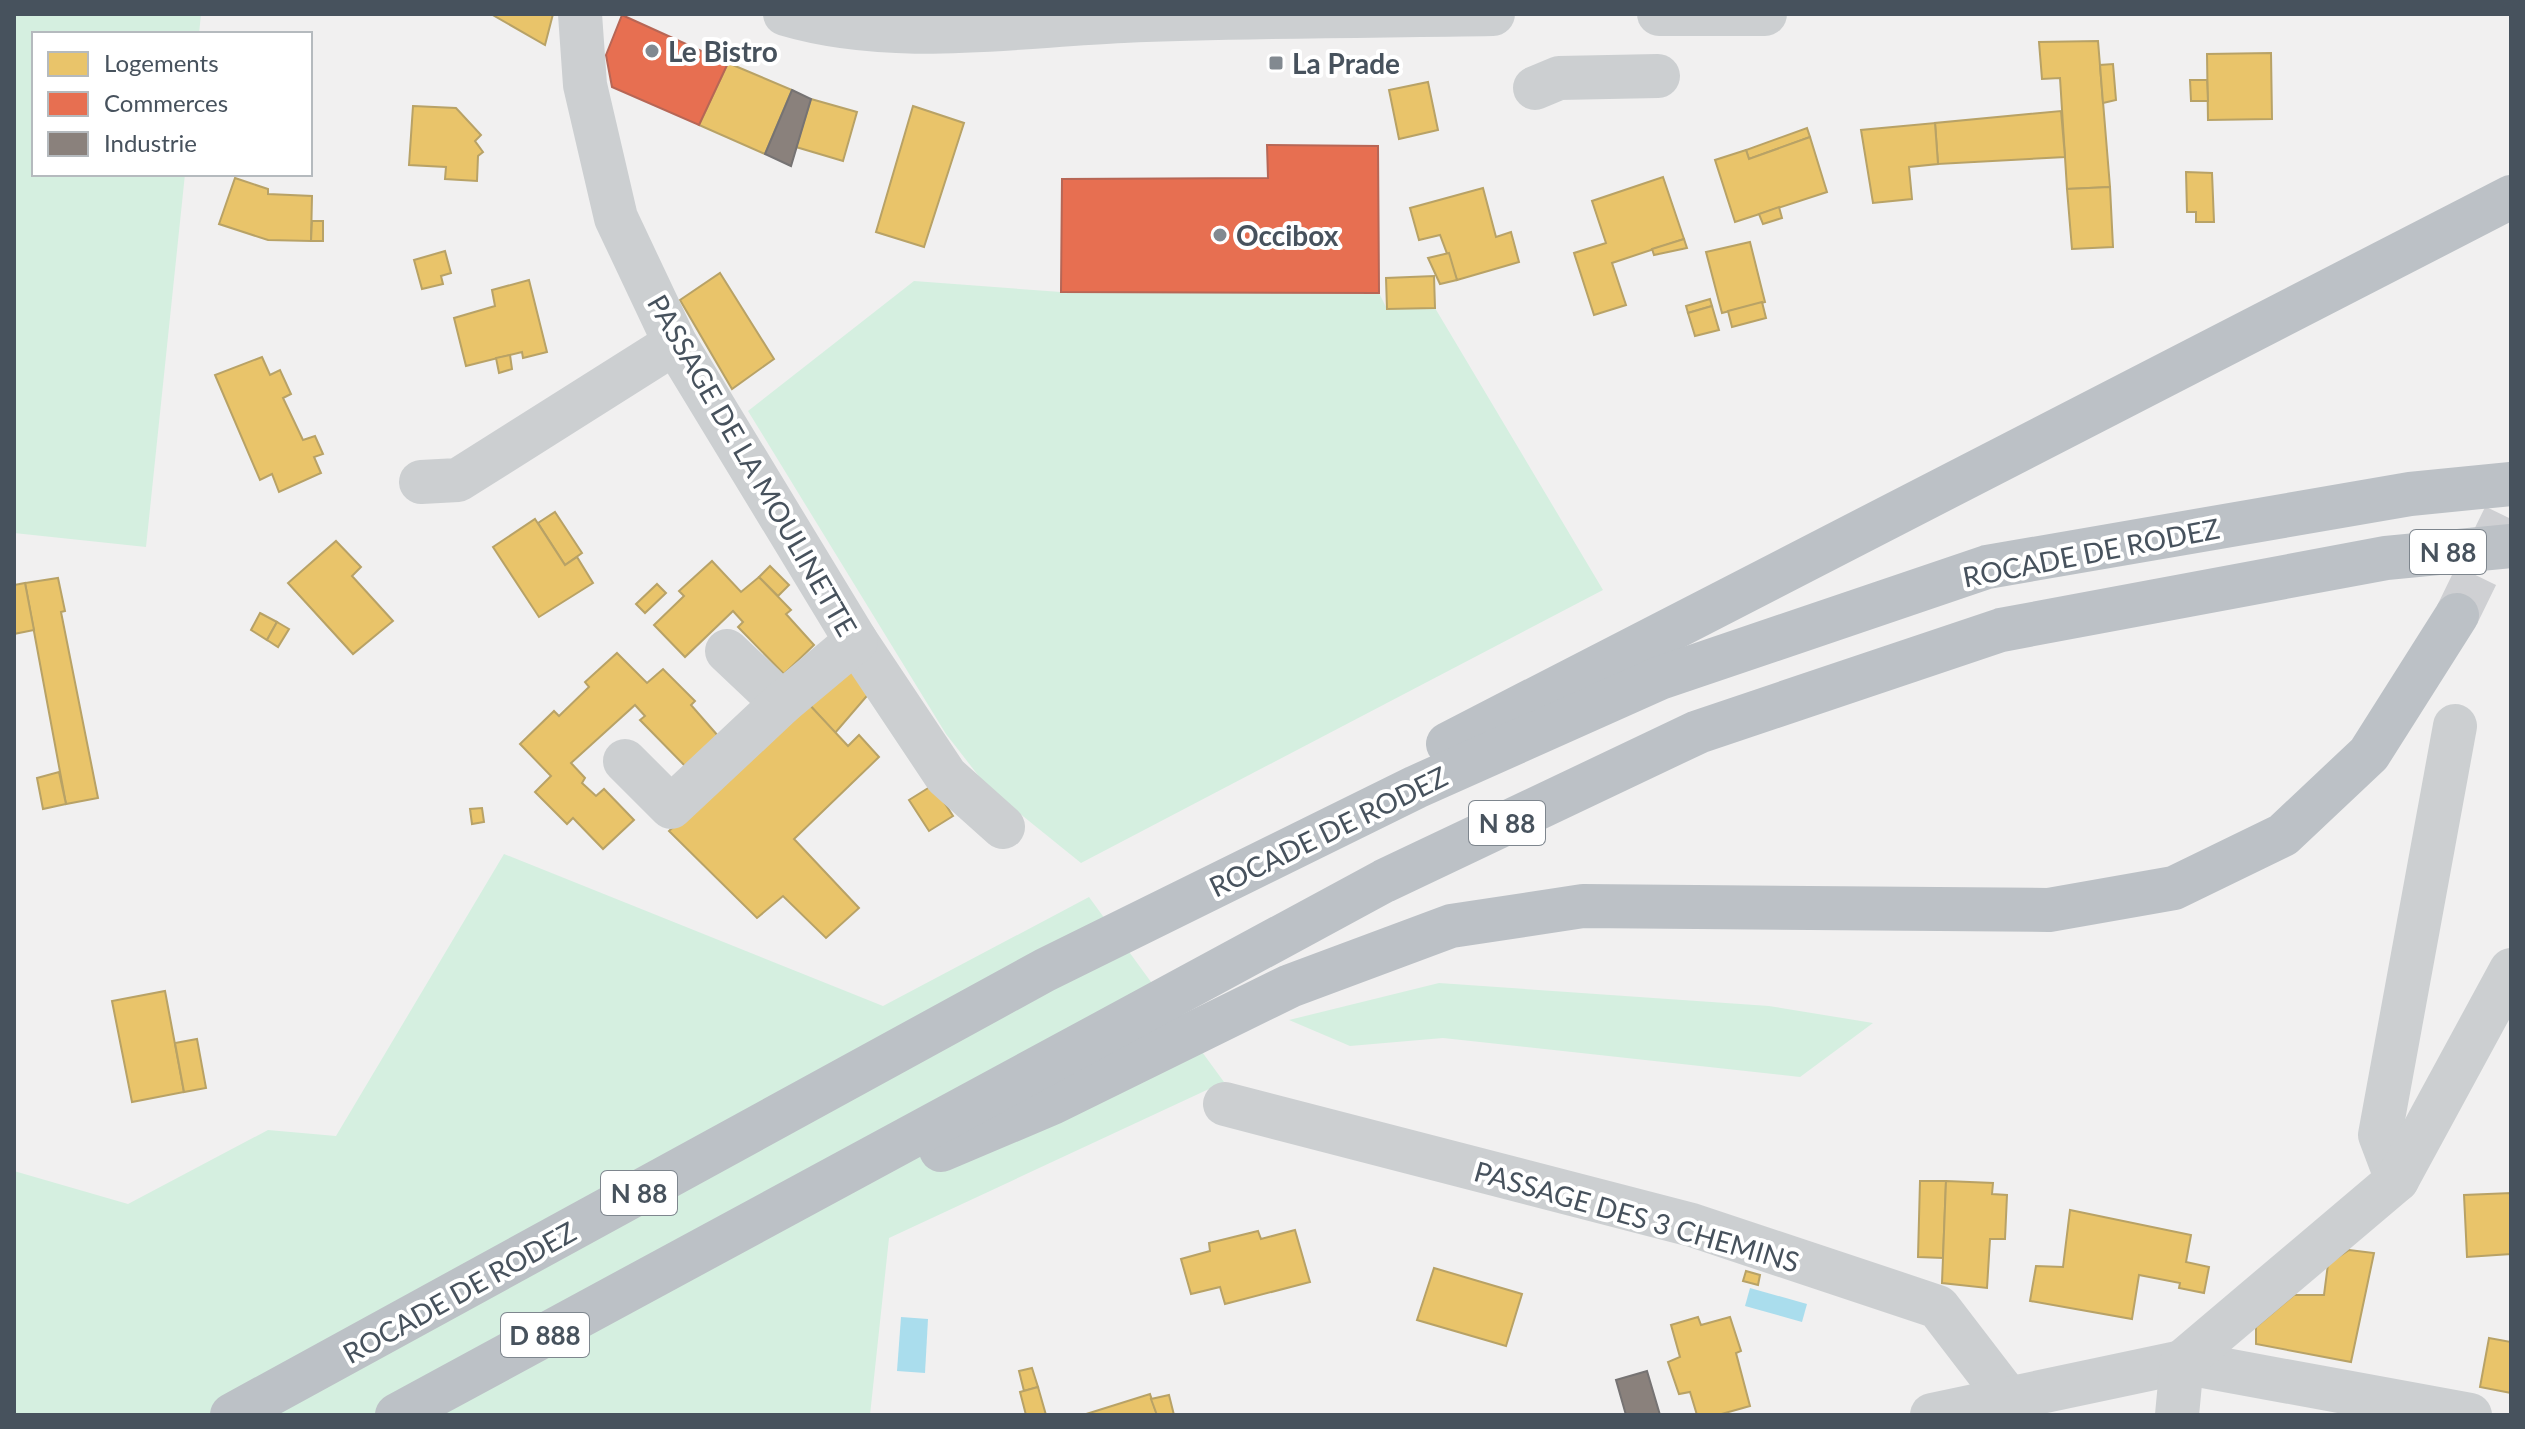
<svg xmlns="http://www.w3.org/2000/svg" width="2525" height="1429" font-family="Lato,sans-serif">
  <rect width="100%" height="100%" fill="#f1f0f0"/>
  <g fill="#d5efe0">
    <polygon points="14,14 201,14 199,34 34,34 34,174 185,174 146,547 14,533"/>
    <polygon points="914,281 1061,292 1379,293 1387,309 1435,308 1603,590 1081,863 988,788 946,734 748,411"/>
    <polygon points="504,854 883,1006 1089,897 1224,1082 889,1238 870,1415 14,1415 14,1171 128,1204 268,1130 336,1136"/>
    <polygon points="1439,983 1769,1006 1873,1023 1800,1077 1443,1038 1350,1046 1289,1020"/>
  </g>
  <g fill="#aadded">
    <polygon points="1750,1288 1807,1304 1802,1322 1745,1306"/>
    <polygon points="901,1317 928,1319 925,1373 897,1371"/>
  </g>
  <g fill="#e9c46a" stroke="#b8a266" stroke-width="2">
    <polygon points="491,14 553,14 545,45"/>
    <polygon points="2098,41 2110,187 2067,189 2060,78 2042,79 2039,42"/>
    <polygon points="2271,53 2272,119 2208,120 2207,54"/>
    <polygon points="728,63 792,90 765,154 699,125"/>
    <polygon points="2113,64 2116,100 2103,103 2100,65"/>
    <polygon points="2190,80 2207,80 2208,101 2191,101"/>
    <polygon points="1428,82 1438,130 1399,139 1389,90"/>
    <polygon points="811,99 857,112 843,161 796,147"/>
    <polygon points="413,106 456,108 481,135 475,141 483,152 478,156 477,181 445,179 446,167 409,165"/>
    <polygon points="913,106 964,123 924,247 876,232"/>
    <polygon points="2061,111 2065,157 1938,164 1935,123"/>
    <polygon points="1935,123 1938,164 1909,167 1912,199 1873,203 1861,130"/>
    <polygon points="1807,128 1810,137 1749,159 1746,150"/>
    <polygon points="1810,137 1827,192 1735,222 1715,160 1746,150 1749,159"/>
    <polygon points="2186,172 2212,173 2214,222 2196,222 2196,212 2187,212"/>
    <polygon points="1663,177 1684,239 1612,263 1626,305 1594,315 1574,253 1606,243 1592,201"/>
    <polygon points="235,178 268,189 268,194 312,196 311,241 268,240 219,224"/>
    <polygon points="2110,187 2113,247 2072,249 2067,189"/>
    <polygon points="1483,188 1496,237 1511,232 1519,262 1457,280 1440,235 1419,240 1410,208"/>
    <polygon points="1779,207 1782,218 1763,224 1759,214"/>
    <polygon points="312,221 323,221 323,241 311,241"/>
    <polygon points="1684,239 1687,248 1654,255 1652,249"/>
    <polygon points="1750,242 1765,302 1722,313 1706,252"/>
    <polygon points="445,251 451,273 441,276 443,284 422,289 414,260"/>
    <polygon points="1449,253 1457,280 1440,284 1428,258"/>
    <polygon points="720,273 774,359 732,389 680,300"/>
    <polygon points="1434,276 1435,308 1387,309 1386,278"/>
    <polygon points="529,280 547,352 523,358 522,352 466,366 454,318 495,306 492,290"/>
    <polygon points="1710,299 1712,306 1688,313 1686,306"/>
    <polygon points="1762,302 1766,318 1732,327 1728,311"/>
    <polygon points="1712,306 1719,330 1695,336 1688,313"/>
    <polygon points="510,355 512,369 499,373 496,358"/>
    <polygon points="262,357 270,375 280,370 291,394 283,398 303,440 315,436 323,454 314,457 321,473 279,492 272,474 260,480 215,375"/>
    <polygon points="555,512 582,553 565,565 538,523"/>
    <polygon points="535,519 565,565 577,557 593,583 539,617 493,547"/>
    <polygon points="336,541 361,567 352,576 393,621 353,654 288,583"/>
    <polygon points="712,561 741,592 759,577 791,610 786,614 814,645 784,674 738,627 743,622 733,611 685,657 654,625 684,596 679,591"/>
    <polygon points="770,566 789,585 778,596 759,577"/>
    <polygon points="58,578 65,611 61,612 98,798 66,804 25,583"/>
    <polygon points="25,583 34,630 14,634 14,585"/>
    <polygon points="657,584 666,593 645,613 636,604"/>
    <polygon points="260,613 277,622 267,640 251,630"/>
    <polygon points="277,622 289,629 278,647 267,640"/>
    <polygon points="617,653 647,683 663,669 695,701 691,705 719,737 687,768 640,720 645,716 635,705 571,763 585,778 582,783 596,796 604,789 634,820 603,849 573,818 567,824 535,792 551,776 520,744 554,711 559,716 589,687 585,682"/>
    <polygon points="846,661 872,690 835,733 805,700"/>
    <polygon points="805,700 848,746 859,735 879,757 794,839 859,908 826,938 783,896 757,918 669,831"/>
    <polygon points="59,772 66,804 43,809 37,778"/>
    <polygon points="933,785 953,816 929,831 909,800"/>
    <polygon points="482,808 484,822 472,824 470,809"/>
    <polygon points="165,991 184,1092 132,1102 112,1001"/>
    <polygon points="197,1039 206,1088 184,1092 175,1043"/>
    <polygon points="1920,1181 1946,1181 1943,1258 1918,1257"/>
    <polygon points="1946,1181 1993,1183 1992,1194 2007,1195 2005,1239 1990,1239 1987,1288 1942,1283"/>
    <polygon points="2511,1193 2511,1254 2467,1257 2464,1195"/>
    <polygon points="2070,1210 2191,1235 2186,1262 2209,1267 2204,1293 2179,1288 2180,1283 2139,1275 2132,1319 2030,1301 2036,1266 2063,1267"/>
    <polygon points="1295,1230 1310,1282 1225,1304 1220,1287 1191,1294 1181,1259 1210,1251 1209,1243 1258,1231 1261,1239"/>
    <polygon points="2349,1250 2374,1253 2351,1362 2256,1344 2256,1327 2294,1295 2324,1295 2328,1264"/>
    <polygon points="1434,1268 1522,1294 1506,1346 1417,1320"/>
    <polygon points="1746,1271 1760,1275 1758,1285 1743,1281"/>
    <polygon points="1698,1317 1701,1325 1730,1317 1741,1351 1736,1353 1750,1406 1718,1415 1697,1415 1690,1392 1679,1394 1668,1362 1680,1357 1671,1325"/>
    <polygon points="2489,1338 2511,1342 2511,1393 2480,1387"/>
    <polygon points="1032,1368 1038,1387 1024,1391 1019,1371"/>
    <polygon points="1038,1387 1046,1415 1026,1415 1020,1392"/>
    <polygon points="1150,1394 1157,1415 1083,1415"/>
    <polygon points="1169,1395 1174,1415 1157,1415 1151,1399"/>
  </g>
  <g fill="#e76f51" stroke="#b76655" stroke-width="2">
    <polygon points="622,15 728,63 699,125 612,87 606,55"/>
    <polygon points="1267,145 1378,146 1379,293 1061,292 1062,179 1268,178"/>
  </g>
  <g fill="#8a817c" stroke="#767373" stroke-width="2">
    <polygon points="792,90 811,99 791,166 765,154"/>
    <polygon points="1647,1371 1660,1415 1626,1415 1616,1380"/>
  </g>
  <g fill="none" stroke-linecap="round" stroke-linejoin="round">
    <polyline stroke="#cfd0d3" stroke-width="44" stroke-dasharray="44 22" stroke-linecap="butt" points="2457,615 2511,504"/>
    <g stroke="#cccfd1" stroke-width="44">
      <polyline points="580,14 585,85 616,218 675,343 856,641 946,776 1003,827"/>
      <path d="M 785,14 C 893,46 1012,26 1123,21 C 1246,16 1369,16 1493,14"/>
      <polyline points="1659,14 1765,14"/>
      <polyline points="1535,88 1559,78 1658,76"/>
      <polyline points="421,482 458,480 675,343"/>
      <polyline points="727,651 782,703"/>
      <polyline points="625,761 671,807 782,703 856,641"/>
      <polyline points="1225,1104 1692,1225 1938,1307 2007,1397"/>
      <polyline points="2397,1180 2380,1135 2455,726"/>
      <polyline points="1932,1415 2182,1362 2470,1415"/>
      <polyline points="2177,1415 2182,1362 2397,1180 2511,970"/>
    </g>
    <g stroke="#bcc1c6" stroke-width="44">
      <polyline points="1448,744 2511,197"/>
      <polyline points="941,1150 1052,1103 1290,986 1451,926 1583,906 2049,910 2174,888 2283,835 2369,754 2457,615"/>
      <polyline points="232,1415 1045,970 1416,787 1660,678 1987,567 2410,494 2511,484"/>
      <polyline points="397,1415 1384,881 1698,732 2001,630 2386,558 2511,546"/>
    </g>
  </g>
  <g fill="#828990" stroke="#fff" stroke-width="3">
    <circle cx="652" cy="51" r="8"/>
    <rect x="1268" y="55" width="16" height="16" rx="4"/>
    <circle cx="1220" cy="235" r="8"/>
  </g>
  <g text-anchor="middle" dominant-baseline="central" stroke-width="8" stroke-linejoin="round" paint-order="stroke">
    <g fill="#fff" stroke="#7e868e" stroke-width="2">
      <rect x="2410" y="530" width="76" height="44" rx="6"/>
      <rect x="1469" y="801" width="76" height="44" rx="6"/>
      <rect x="601" y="1171" width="76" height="44" rx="6"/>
      <rect x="501" y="1313" width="88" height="44" rx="6"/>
    </g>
    <g font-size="26" font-weight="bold" fill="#47525d">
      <text x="2448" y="552">N 88</text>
      <text x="1507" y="823">N 88</text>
      <text x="639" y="1193">N 88</text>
      <text x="545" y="1335">D 888</text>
    </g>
    <g font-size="28" font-weight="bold" fill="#47525d" stroke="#fff" text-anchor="start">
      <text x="668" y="51">Le Bistro</text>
      <text x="1292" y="63">La Prade</text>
      <text x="1236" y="235">Occibox</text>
    </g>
    <g font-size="28" fill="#47525d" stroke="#fff">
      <text transform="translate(753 465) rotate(60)">PASSAGE DE LA MOULINETTE</text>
      <text transform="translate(2091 552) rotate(-11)">ROCADE DE RODEZ</text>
      <text transform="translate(1328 831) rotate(-26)">ROCADE DE RODEZ</text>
      <text transform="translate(1637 1216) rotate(16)">PASSAGE DES 3 CHEMINS</text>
      <text transform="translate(459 1292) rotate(-29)">ROCADE DE RODEZ</text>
    </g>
  </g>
  <rect width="2525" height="1429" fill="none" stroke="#47525d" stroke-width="32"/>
  <rect x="32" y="32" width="280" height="144" fill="#ffffff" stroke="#b5babe" stroke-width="2"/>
  <rect x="48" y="52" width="40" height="24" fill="#e9c46a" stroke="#b5babe" stroke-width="2"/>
  <text x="104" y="72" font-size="24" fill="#47525d">Logements</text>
  <rect x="48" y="92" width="40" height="24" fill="#e76f51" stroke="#b5babe" stroke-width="2"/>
  <text x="104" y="112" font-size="24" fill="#47525d">Commerces</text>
  <rect x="48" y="132" width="40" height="24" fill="#8a817c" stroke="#b5babe" stroke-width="2"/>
  <text x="104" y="152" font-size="24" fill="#47525d">Industrie</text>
</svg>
